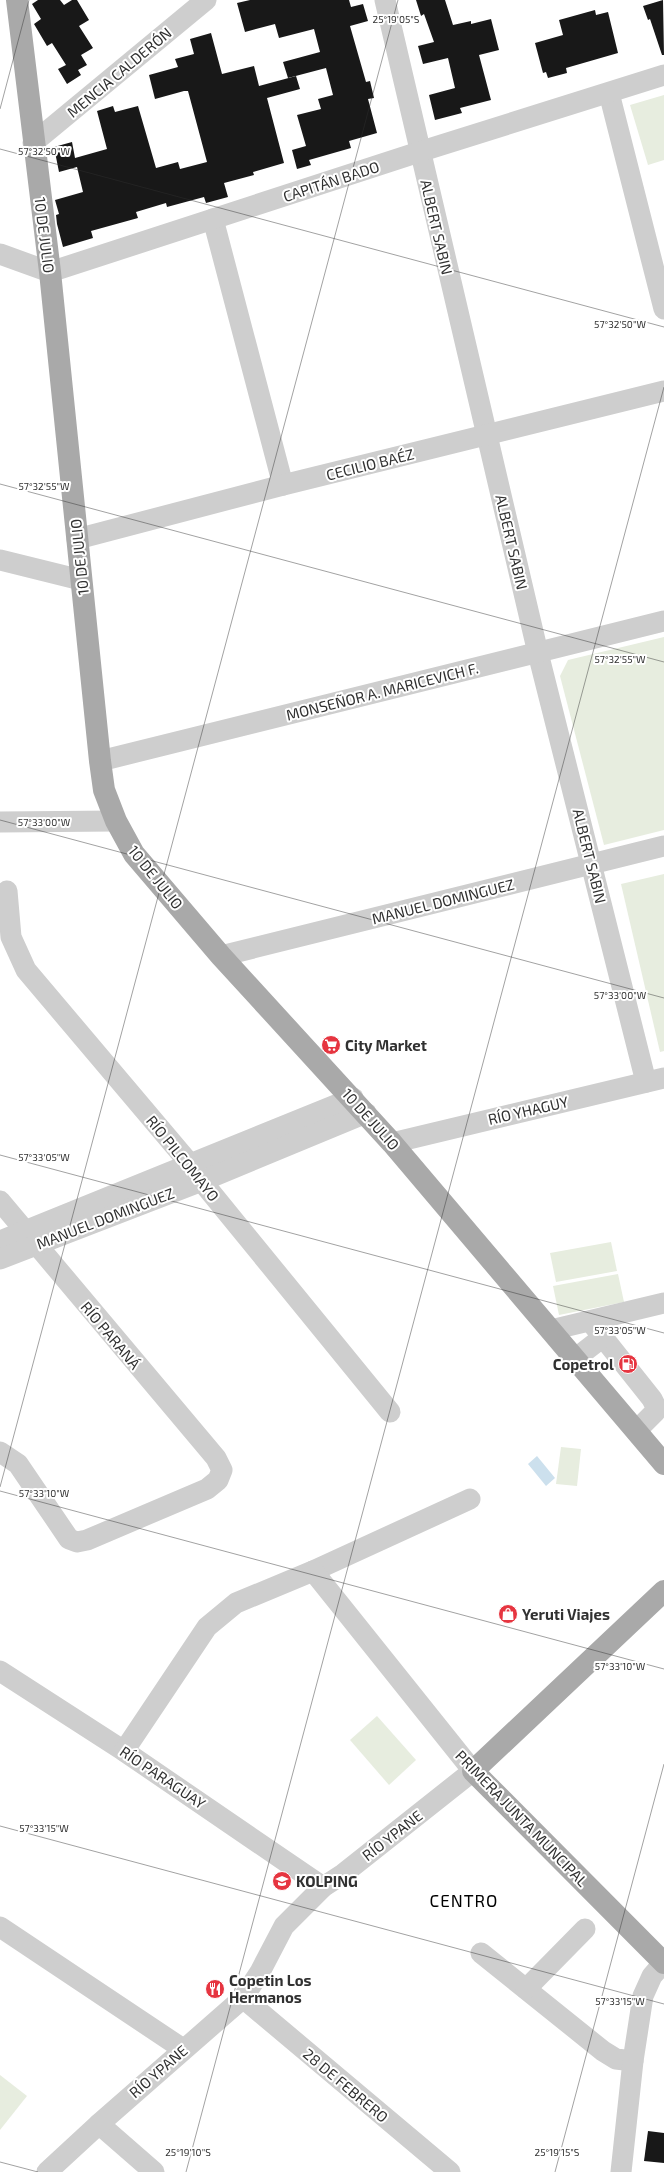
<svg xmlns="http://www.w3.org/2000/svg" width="664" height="2172" font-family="'Exo 2',sans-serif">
  <rect width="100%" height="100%" fill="#fff"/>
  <g fill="#e7eddf">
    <polygon points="664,95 664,160 648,165 630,105"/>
    <polygon points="664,637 664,830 604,845 560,676 568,660"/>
    <polygon points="664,874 664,1051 660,1052 621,884"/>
    <polygon points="611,1242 617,1271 556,1282 550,1253"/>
    <polygon points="618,1274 624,1302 559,1315 553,1286"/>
    <polygon points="561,1447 581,1449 577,1486 556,1484"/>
    <polygon points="377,1716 416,1760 389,1785 350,1740"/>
    <polygon points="0,2075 27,2096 0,2130"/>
  </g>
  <polygon fill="#cce0ed" points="537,1456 555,1478 546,1486 528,1464"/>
  <g fill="#181818">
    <polygon points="38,0 60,0 64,5 72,0 77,0 89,20 79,26 93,48 81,55 87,65 78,70 81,75 67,84 58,69 66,65 52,43 47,46 34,24 41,19 32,4"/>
    <polygon points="250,0 349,0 351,7 363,4 368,21 350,26 366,82 370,81 374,98 368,99 377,133 349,141 351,148 309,160 311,165 297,169 292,150 306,146 297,115 321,109 318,99 333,95 326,68 288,78 283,62 320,52 314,29 279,38 275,24 245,32 237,3"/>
    <polygon points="416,0 445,0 453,25 471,21 471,24 491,19 499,50 479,55 491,100 460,108 462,113 435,120 429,95 455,88 448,58 423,64 418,46 434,42 424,14 421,16"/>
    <polygon points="663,0 664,55 662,55 650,19 648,20 643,6"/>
    <polygon points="595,10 596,15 608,12 618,53 566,68 567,73 548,78 546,72 543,73 535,43 563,35 559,20"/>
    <polygon points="211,33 222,74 254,66 259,86 296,76 300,89 267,98 284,163 253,172 254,175 224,183 228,197 206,203 204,197 167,207 166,203 136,212 138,218 91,231 93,238 63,247 57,224 56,215 59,214 55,200 83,192 77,167 59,172 54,147 72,142 75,158 107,149 97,111 113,106 115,112 138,106 156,168 178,162 180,169 207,162 188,91 184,91 155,99 149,75 178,67 175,59 194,54 190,39"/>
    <polygon points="648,2131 664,2133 664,2163 644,2161"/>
  </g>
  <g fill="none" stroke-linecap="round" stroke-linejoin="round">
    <g stroke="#cecece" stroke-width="21">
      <polyline points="385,0 538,653 646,1082"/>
      <polyline points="609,93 664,309"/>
      <polyline points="33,143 206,0"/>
      <polyline points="213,219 283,485"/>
      <polyline points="0,254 50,272 419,152 664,75"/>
      <polyline points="77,539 283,485 664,391"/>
      <polyline points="0,560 81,580"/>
      <polyline points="100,761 664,621"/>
      <polyline points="0,822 116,821"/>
      <polyline points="7,891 11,937 26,970 190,1164 195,1173 390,1412"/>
      <polyline points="221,956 664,846"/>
      <polyline points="392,1143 664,1078"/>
      <polyline points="0,1201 216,1458 222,1470 218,1480 207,1489 87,1540 77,1542 69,1539 18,1464 0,1452"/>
      <polyline points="0,1241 353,1098"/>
      <polyline points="0,1259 202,1181 366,1113"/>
      <polyline points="590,1321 652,1399 655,1405 655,1412 636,1431"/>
      <polyline points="551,1330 664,1303"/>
      <polyline points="576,1358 603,1337"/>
      <polyline points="0,1671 124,1751 323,1887"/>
      <polyline points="124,1751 207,1627 236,1603 313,1571 470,1499"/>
      <polyline points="0,1927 183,2049"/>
      <polyline points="481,1953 603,2051 616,2059 633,2061"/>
      <polyline points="526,1989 585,1929"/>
      <polyline points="243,1998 450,2172"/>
      <polyline points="99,2124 154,2172"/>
      <polyline points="47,2172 99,2124 243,1998 260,1972 284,1926 323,1887 343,1874 473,1771 313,1571"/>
      <polyline points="621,2172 633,2061 643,1996 652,1976 664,1962"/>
    </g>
    <g stroke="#a9a9a9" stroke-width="22">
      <polyline points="17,0 50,272 100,761 104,790 116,821 134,854 221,956 392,1143 664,1464"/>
      <polyline points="664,1591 473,1771 664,1963"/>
    </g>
  </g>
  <path fill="none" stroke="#313131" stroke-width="1" stroke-opacity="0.45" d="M 0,109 L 29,0M 0,149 L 664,327M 0,484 L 664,662M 0,820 L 664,998M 0,1155 L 664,1333M 0,1487 L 398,0M 0,1491 L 664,1669M 0,1826 L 664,2004M 0,2162 L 38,2172M 186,2172 L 664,387M 555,2172 L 664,1764"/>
  <defs>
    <symbol id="supermarket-disc" viewBox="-11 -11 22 22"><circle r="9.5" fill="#e63540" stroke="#fff"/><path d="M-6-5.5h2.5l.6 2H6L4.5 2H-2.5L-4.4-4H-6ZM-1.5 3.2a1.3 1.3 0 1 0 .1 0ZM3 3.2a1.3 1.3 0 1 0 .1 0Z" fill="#fff"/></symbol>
    <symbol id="fuel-disc" viewBox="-11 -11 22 22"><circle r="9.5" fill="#e63540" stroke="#fff"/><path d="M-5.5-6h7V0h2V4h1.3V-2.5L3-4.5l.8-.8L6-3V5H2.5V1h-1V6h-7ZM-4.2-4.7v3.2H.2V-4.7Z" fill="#fff"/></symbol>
    <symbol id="shop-disc" viewBox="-11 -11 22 22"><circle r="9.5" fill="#e63540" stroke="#fff"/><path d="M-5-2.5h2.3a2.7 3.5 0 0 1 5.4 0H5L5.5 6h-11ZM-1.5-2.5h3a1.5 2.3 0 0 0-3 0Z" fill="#fff"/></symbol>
    <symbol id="school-disc" viewBox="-11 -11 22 22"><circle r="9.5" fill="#e63540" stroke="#fff"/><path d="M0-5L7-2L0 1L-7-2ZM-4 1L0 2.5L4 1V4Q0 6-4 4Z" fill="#fff"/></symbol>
    <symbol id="restaurant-disc" viewBox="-11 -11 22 22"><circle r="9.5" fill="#e63540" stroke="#fff"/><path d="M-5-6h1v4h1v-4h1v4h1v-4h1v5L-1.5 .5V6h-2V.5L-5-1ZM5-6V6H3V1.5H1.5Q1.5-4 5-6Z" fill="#fff"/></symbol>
  </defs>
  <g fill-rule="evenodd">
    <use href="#supermarket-disc" x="320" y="1034" width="22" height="22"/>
    <use href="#fuel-disc" x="617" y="1353" width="22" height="22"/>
    <use href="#shop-disc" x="497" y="1603" width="22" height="22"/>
    <use href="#school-disc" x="271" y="1870" width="22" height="22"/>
    <use href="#restaurant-disc" x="204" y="1978" width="22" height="22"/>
  </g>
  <g text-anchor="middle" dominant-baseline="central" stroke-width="4" stroke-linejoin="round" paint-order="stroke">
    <g font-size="15" fill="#313131" stroke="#fff">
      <text transform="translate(119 72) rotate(-40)">MENCIA CALDERÓN</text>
      <text transform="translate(331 181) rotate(-18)">CAPITÁN BADO</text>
      <text transform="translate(437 227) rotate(77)">ALBERT SABIN</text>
      <text transform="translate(45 235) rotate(83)">10 DE JULIO</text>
      <text transform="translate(370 464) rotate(-14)">CECILIO BAÉZ</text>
      <text transform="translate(512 542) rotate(77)">ALBERT SABIN</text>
      <text transform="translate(79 557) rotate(-96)">10 DE JULIO</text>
      <text transform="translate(382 691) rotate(-14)">MONSEÑOR A. MARICEVICH F.</text>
      <text transform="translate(590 856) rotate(76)">ALBERT SABIN</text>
      <text transform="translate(156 877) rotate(51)">10 DE JULIO</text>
      <text transform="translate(443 901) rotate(-14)">MANUEL DOMINGUEZ</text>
      <text transform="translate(528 1110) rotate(-13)">RÍO YHAGUY</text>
      <text transform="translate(371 1119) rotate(48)">10 DE JULIO</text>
      <text transform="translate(183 1158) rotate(51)">RÍO PILCOMAYO</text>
      <text transform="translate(105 1218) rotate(-21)">MANUEL DOMINGUEZ</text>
      <text transform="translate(111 1335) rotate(50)">RÍO PARANÁ</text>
      <text transform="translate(163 1777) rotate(34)">RÍO PARAGUAY</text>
      <text transform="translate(522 1818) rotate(46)">PRIMERA JUNTA MUNCIPAL</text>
      <text transform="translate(392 1835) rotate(-38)">RÍO YPANE</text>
      <text transform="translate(158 2071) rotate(-41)">RÍO YPANE</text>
      <text transform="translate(346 2085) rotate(40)">28 DE FEBRERO</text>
    </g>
    <g font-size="15" font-weight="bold" fill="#313131" stroke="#fff" text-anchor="start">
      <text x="345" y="1045">City Market</text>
      <text x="614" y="1364" text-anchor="end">Copetrol</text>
      <text x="522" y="1614">Yeruti Viajes</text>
      <text x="296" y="1881">KOLPING</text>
      <text x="229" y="1980">Copetin Los<tspan x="229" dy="17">Hermanos</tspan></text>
    </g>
    <g font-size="17" letter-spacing="1" fill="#000" stroke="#fff">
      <text x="464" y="1900">CENTRO</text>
    </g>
  </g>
  <g font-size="10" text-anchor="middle" fill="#313131" stroke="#fff" stroke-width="4" stroke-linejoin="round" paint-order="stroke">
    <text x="396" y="23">25°19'05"S</text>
    <text x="44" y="155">57°32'50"W</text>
    <text x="620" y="328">57°32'50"W</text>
    <text x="44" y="490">57°32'55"W</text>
    <text x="620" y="663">57°32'55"W</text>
    <text x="44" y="826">57°33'00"W</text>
    <text x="620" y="999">57°33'00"W</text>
    <text x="44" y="1161">57°33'05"W</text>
    <text x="620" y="1334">57°33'05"W</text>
    <text x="44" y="1497">57°33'10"W</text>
    <text x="620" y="1670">57°33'10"W</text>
    <text x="44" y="1832">57°33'15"W</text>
    <text x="620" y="2005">57°33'15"W</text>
    <text x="188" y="2156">25°19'10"S</text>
    <text x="557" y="2156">25°19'15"S</text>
  </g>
</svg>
